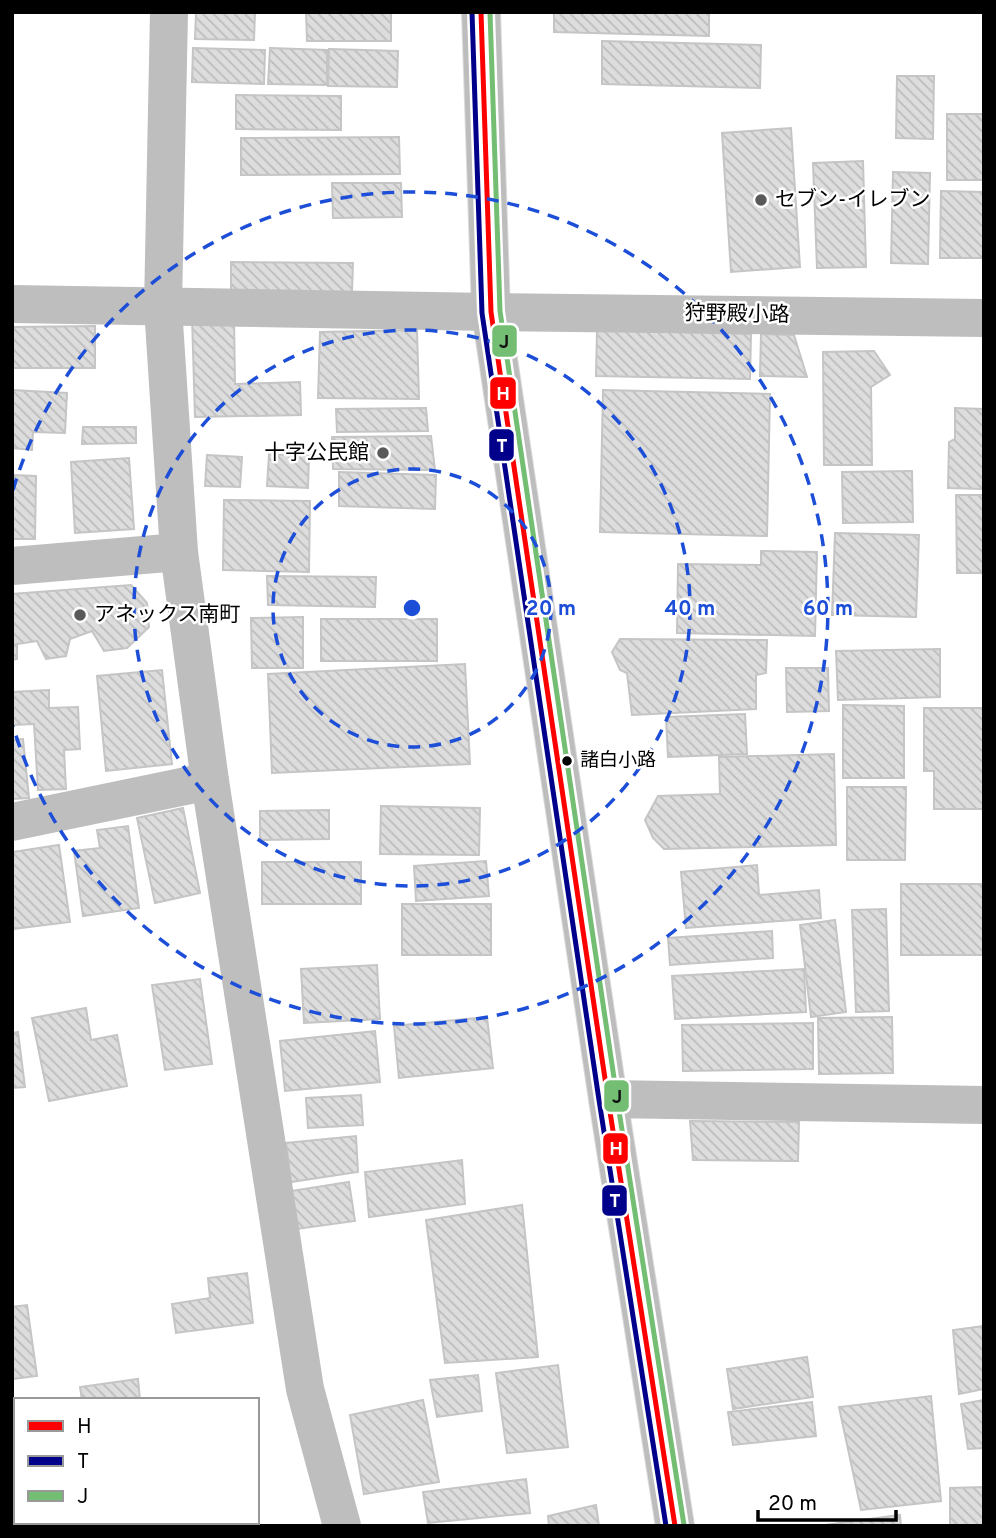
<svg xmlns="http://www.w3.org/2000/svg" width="996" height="1538" font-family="Overpass,'Noto Sans JP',sans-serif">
  <defs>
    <pattern id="building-back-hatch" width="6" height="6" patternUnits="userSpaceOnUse" patternTransform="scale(1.75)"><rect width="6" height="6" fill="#ddd"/><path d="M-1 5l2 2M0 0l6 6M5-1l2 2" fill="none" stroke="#bcbcbc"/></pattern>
  </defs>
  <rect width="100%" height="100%" fill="#fff"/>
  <g fill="url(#building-back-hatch)" stroke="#c5c5c5" stroke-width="2">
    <polygon points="196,12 255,12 254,40 195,39"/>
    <polygon points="306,12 391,12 391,41 307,41"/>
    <polygon points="554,12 709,12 709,36 554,32"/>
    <polygon points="602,41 761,45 760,88 602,84"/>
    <polygon points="193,48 265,50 264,84 192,82"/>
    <polygon points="270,48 327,50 327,85 268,84"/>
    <polygon points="329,49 398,51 397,87 328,86"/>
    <polygon points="897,76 934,76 933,139 896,138"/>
    <polygon points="236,95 341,96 341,130 236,129"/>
    <rect x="947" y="114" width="37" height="66"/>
    <polygon points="791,128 800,267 731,272 722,133"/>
    <polygon points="399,137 400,174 241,175 241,138"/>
    <polygon points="863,161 866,267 817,268 813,163"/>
    <polygon points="893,172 930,173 928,264 891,263"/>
    <polygon points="332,183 401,183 402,217 333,218"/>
    <polygon points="941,191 984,192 984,258 940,258"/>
    <polygon points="231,262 353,263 352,292 231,292"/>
    <polygon points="234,316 235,384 300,382 301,415 195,417 192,317"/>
    <polygon points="95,326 95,368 12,368 12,327"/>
    <polygon points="417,330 419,399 318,398 320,332"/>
    <polygon points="597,330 751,334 750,379 596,376"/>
    <polygon points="761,334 794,335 807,377 760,376"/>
    <polygon points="874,351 890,375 871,387 872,465 824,465 823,352"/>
    <polygon points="12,390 67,393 65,433 33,432 32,450 12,448"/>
    <polygon points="603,390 770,394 767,536 600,532"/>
    <polygon points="426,408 428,431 337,432 336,409"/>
    <polygon points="955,408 984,409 984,489 948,488 949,442 955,439"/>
    <polygon points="83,427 136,427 136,443 82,444"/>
    <polygon points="431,436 435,470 333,469 332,437"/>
    <polygon points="269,454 309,456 308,488 267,486"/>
    <polygon points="207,455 242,457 240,487 205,486"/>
    <polygon points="129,458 134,529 75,533 71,462"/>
    <polygon points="912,471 913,522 843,523 842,472"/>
    <polygon points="339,472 436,475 435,509 339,506"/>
    <polygon points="12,475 36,476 35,539 12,539"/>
    <polygon points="956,495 984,495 984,573 957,573"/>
    <polygon points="224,500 310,501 309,572 223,570"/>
    <polygon points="835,533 919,535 916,617 832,615"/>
    <polygon points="761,551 817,552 815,636 677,633 678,564 761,565"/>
    <polygon points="267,576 376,577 375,607 268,605"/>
    <polygon points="131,585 147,603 149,627 127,648 104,651 92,631 70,639 66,656 46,659 37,641 17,644 17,659 12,660 12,594"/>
    <polygon points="303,617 303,668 252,668 251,618"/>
    <rect x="321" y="619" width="116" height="42"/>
    <polygon points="620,639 767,640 766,673 756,675 756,709 632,715 627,673 620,670 612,652"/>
    <polygon points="940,649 940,697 838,700 836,651"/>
    <polygon points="465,664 470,764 272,773 268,674"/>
    <polygon points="786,668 828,668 829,711 787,712"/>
    <polygon points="162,670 172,764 106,771 97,676"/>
    <polygon points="49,690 49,708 78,707 80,749 64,750 66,789 38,790 34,724 12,725 12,692"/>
    <polygon points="843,705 904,706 904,778 843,778"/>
    <polygon points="924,708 984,708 984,809 934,809 934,771 924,771"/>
    <polygon points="745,714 747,754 668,757 666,717"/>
    <polygon points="23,739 29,798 12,799 12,740"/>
    <polygon points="834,754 836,845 664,849 653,838 645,820 658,796 720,794 719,757"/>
    <polygon points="847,787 906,787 905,860 847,860"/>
    <polygon points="381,806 480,808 479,855 380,854"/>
    <polygon points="183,808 200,893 155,903 137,818"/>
    <polygon points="329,810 329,839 260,840 260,811"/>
    <polygon points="128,826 139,908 83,916 74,851 100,848 97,830"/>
    <polygon points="59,845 70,922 12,929 12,852"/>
    <polygon points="486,861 489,896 416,901 414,866"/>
    <rect x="262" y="862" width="99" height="42"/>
    <polygon points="757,865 759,895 819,890 821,918 686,928 681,872"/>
    <rect x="901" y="884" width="83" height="71"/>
    <rect x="402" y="904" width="89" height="51"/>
    <polygon points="886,909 889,1011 856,1012 852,910"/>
    <polygon points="835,920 846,1012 811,1017 800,925"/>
    <polygon points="772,931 773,958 670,965 668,938"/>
    <polygon points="377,965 380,1019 304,1023 301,969"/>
    <polygon points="804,969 806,1012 675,1019 672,976"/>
    <polygon points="200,979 212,1064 165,1070 152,985"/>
    <polygon points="86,1008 91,1040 117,1035 127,1086 49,1101 32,1018"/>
    <polygon points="487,1017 493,1068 399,1078 394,1026"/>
    <polygon points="892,1017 893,1073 819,1074 818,1018"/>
    <polygon points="813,1023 813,1069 683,1071 682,1025"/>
    <polygon points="375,1031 380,1082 285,1091 280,1041"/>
    <polygon points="18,1032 25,1087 12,1088 12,1033"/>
    <polygon points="361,1095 363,1125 308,1128 306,1098"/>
    <polygon points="690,1121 799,1122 798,1161 693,1160"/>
    <polygon points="356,1136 358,1172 291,1182 286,1143"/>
    <polygon points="462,1160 465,1204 369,1217 365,1172"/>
    <polygon points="349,1182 355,1221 297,1229 291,1191"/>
    <polygon points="522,1205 538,1357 445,1363 426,1220"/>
    <polygon points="247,1273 253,1323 176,1333 172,1304 210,1298 208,1278"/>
    <polygon points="27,1305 37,1376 12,1379 12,1307"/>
    <polygon points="984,1326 984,1389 959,1394 953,1330"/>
    <polygon points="807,1357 813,1397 733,1409 727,1369"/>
    <polygon points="558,1365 568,1447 507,1453 496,1373"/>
    <polygon points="478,1375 482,1411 437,1417 430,1380"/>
    <polygon points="138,1379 140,1400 82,1400 80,1387"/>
    <polygon points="931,1396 941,1501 861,1510 839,1407"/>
    <polygon points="423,1400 439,1482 364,1494 350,1415"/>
    <polygon points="984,1400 984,1448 968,1449 961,1404"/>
    <polygon points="812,1402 816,1436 733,1445 728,1412"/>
    <polygon points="526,1479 530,1513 428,1523 423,1492"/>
    <polygon points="984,1487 984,1526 950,1526 950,1488"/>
    <polygon points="596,1505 599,1526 549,1526 548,1516"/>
    <polygon points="900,1515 901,1526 818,1526"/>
    <polygon points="29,1522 96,1522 97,1526 30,1526"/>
  </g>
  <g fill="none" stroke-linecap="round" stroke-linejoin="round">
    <defs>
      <polyline id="highway" points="481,12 491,312 608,1099 675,1526"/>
    </defs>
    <use href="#highway" stroke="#dbdbdb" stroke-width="40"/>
    <g stroke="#bebebe" stroke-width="38">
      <polyline points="169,12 163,307 179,552 210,781 305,1389 342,1526"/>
      <polyline points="12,304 491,312 984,318"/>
      <polyline points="12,566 179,552"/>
      <polyline points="12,822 210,781"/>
      <polyline points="608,1099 984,1105"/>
    </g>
    <use href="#highway" stroke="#bdbdbd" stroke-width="38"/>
    <defs>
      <polyline id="bus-1" points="481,12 491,312 608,1099 675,1526"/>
      <polyline id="bus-2" points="472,12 482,313 599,1100 666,1526"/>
      <polyline id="bus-3" points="490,12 500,311 617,1098 684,1525"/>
    </defs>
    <use href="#bus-1" stroke="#fff" stroke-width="10"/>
    <use href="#bus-2" stroke="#fff" stroke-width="10"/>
    <use href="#bus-3" stroke="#fff" stroke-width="10"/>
    <use href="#bus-1" stroke="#f00" stroke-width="5"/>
    <use href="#bus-2" stroke="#00008b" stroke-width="5"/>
    <use href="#bus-3" stroke="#73be73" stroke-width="5"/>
  </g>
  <g fill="none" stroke="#1d4ed8" stroke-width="3.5" stroke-dasharray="12 9">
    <circle cx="412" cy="608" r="139"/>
    <circle cx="412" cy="608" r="278"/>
    <path d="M13 490A416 416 0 1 1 13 726"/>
  </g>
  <g fill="#595959" stroke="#fff" stroke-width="2.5">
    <circle cx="761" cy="200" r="7"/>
    <circle cx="383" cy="453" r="7"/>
    <circle cx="80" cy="615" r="7"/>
  </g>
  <circle fill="#000" stroke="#fff" stroke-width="2.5" cx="567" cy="761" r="6"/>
  <g text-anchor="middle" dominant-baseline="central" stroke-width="5" stroke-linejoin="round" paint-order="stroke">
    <g font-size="19" fill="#000" stroke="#fff" text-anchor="start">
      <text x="580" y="761">諸白小路</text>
    </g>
    <g font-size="21" fill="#000" stroke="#fff" text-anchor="start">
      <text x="775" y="200">セブン-イレブン</text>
      <text x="369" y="453" text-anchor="end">十字公民館</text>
      <text x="94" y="615">アネックス南町</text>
    </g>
    <g font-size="21" fill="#000" stroke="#fff">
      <text transform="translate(737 315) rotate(1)">狩野殿小路</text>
    </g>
  </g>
  <circle cx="412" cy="608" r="10" fill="#1d4ed8" stroke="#fff" stroke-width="3.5"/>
  <g font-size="21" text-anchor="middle" font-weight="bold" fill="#1d4ed8" stroke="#fff" stroke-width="5" stroke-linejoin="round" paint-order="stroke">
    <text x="551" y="615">20 m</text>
    <text x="690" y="615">40 m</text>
    <text x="828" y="615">60 m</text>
  </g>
  <g stroke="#fff" stroke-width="2.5">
    <rect x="491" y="324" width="27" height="34" rx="7" fill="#73be73"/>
    <rect x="489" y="376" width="28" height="34" rx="7" fill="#f00"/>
    <rect x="488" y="428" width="27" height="34" rx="7" fill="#00008b"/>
    <rect x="603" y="1079" width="27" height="34" rx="7" fill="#73be73"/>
    <rect x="602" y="1132" width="27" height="33" rx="7" fill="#f00"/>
    <rect x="601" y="1184" width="27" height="33" rx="7" fill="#00008b"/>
  </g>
  <g font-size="19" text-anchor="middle" font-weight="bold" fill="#fff">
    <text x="503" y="400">H</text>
    <text x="502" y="452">T</text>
    <text x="616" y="1155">H</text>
    <text x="615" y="1207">T</text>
  </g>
  <g font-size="19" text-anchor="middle" font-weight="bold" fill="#111">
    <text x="504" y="348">J</text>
    <text x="617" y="1103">J</text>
  </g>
  <rect width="996" height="1538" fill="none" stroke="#000000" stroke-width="28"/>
  <rect x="14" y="1398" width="245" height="126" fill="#ffffff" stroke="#999999" stroke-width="2"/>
  <rect x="28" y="1421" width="35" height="10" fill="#ff0000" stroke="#999999" stroke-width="2"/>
  <text x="77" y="1433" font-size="21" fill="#000000">H</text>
  <rect x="28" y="1456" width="35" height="10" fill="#00008b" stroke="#999999" stroke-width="2"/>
  <text x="77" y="1468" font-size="21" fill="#000000">T</text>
  <rect x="28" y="1491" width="35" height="10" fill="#73be73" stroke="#999999" stroke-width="2"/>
  <text x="77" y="1503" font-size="21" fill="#000000">J</text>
  <path d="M758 1510v10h138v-10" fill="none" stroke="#000000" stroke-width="3.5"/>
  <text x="768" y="1510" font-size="21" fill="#000000" stroke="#ffffff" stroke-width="5" paint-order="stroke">20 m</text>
</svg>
